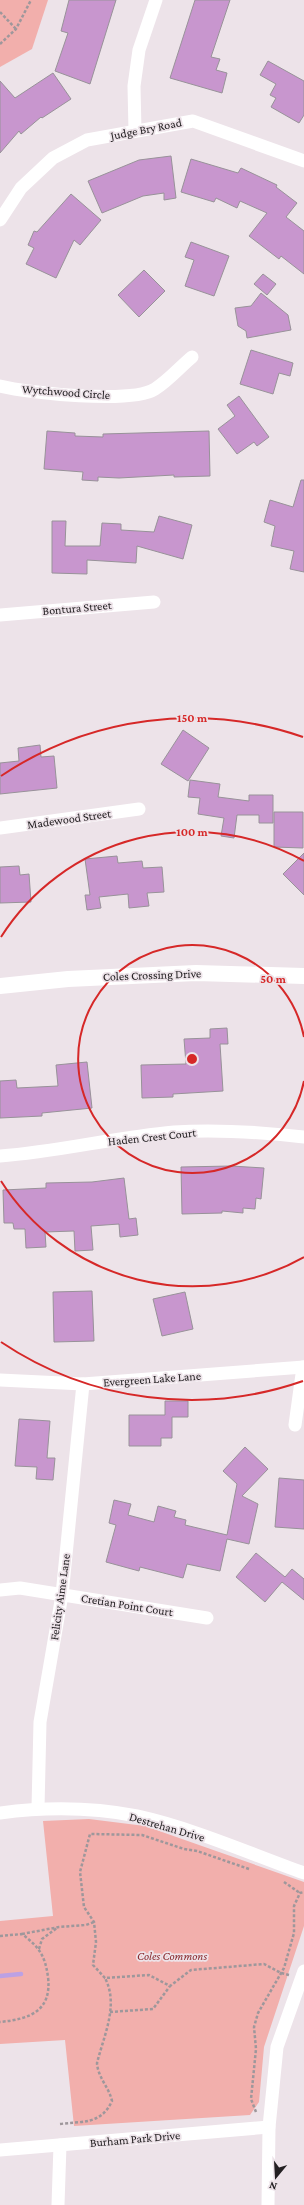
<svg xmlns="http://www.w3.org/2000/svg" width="304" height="2205" font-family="'Crimson Pro',serif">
  <rect width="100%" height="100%" fill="#ede3e9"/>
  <g fill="#f2afac">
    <polygon points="0,0 48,0 32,49 0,67"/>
    <polygon points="89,1819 145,1826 304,1882 304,1926 264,2047 259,2102 250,2115 74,2126 65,2040 0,2044 0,1921 53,1916 43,1821"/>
  </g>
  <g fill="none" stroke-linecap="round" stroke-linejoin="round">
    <polyline stroke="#bca1e4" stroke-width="4.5" points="0,1976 21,1974"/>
  </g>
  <g fill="#c896ce" stroke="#989299">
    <polygon points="69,0 116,0 90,84 55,71 68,33 61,31"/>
    <polygon points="195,0 230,0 211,57 220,59 216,70 227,73 222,93 170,78"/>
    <polygon points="268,61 304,81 304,115 299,123 271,107 276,98 270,95 276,84 260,75"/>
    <polygon points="53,73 71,99 42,118 41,117 21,134 19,131 0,153 0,81 15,98"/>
    <polygon points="171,156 176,198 164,200 164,193 143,196 102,213 88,181 139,160"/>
    <polygon points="191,159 238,173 241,168 277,185 276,187 297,203 286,217 304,231 304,274 281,256 279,259 249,236 267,213 240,201 237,208 216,198 214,202 181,192"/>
    <polygon points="71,194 101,220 80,245 74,240 56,278 26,264 34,248 28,245 34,231 37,232"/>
    <polygon points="191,242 229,256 214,296 185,286 194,260 185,257"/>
    <polygon points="144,270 165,291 139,317 118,295"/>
    <polygon points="263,274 276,284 267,295 254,284"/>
    <polygon points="261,293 288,315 291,330 247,338 246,331 238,326 235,308 251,306"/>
    <polygon points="251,350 293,363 290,376 279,373 273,394 240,384"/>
    <polygon points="239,396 269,437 257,446 254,442 237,454 218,429 235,416 227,405"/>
    <polygon points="47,431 75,433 75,436 103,437 103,434 209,431 210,476 174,477 174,475 119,478 98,477 98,481 82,480 83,472 44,469"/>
    <polygon points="301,480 304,480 304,572 290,569 294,551 271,546 275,526 264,522 270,500 293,507"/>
    <polygon points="159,516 192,525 183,559 137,546 136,563 87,560 87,574 52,573 52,521 66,521 65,546 100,546 102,523 121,524 121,530 154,532"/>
    <polygon points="183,730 209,748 188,781 161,764"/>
    <polygon points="40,745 41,757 54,756 57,788 0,794 0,763 19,761 18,748"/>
    <polygon points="190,780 220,784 218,797 249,801 249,795 273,795 273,823 259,823 259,815 237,815 234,838 221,836 224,818 198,814 200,798 188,797"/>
    <polygon points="274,812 303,812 303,848 274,847"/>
    <polygon points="304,853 304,895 283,874"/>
    <polygon points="117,856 118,863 142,861 143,868 162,867 164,892 147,893 149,906 129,908 128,894 99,897 101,908 87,910 85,895 90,895 85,859"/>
    <polygon points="19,866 20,875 29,874 31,902 0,903 0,867"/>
    <polygon points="227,1028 228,1044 220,1044 223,1091 173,1094 173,1097 142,1098 141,1065 186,1064 184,1039 210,1038 210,1029"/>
    <polygon points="87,1062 92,1108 42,1113 42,1116 0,1118 0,1081 16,1080 17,1088 58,1086 56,1065"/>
    <polygon points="231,1166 264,1168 261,1199 256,1198 255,1209 243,1208 243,1213 222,1211 222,1213 182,1214 181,1167"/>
    <polygon points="124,1178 129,1219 136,1218 138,1235 120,1237 119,1224 91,1226 93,1250 75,1251 74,1231 45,1232 46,1247 26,1248 25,1229 14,1229 13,1223 4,1223 3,1190 46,1188 46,1183 92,1182"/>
    <polygon points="92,1291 94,1341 54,1342 53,1292"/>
    <polygon points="185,1292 193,1329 162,1336 153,1299"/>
    <polygon points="165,1401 188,1401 188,1417 172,1417 172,1438 161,1438 161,1446 129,1446 129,1415 165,1415"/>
    <polygon points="19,1419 50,1421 47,1458 55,1458 53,1480 36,1479 37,1467 15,1466"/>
    <polygon points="245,1447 268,1469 242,1496 258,1504 249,1544 227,1539 220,1571 187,1564 183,1578 140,1567 139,1571 106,1562 116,1525 109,1523 114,1500 131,1504 128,1515 154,1522 158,1506 176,1511 174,1517 186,1520 185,1525 227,1535 237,1484 223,1471"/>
    <polygon points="279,1478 304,1480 304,1529 275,1527"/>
    <polygon points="256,1553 285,1577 292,1569 304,1579 304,1600 282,1582 265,1602 236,1577"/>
  </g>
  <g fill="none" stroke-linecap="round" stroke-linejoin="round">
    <g stroke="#9e979b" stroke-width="2.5" stroke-dasharray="3 2" stroke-linecap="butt">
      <polyline points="0,12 16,29"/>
      <polyline points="0,44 16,29 31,0"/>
      <polyline points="249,1869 197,1851 184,1849 142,1835 90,1834 80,1872 84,1907 94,1922 96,1942 93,1965 105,1978 149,1975 170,1986 191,1970 264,1964 281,1973 289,1975"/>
      <polyline points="284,1882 300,1893"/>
      <polyline points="22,1934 59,1927 86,1925 94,1922"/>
      <path d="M 0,1936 L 22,1934 C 39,1947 45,1955 48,1977 C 52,2011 30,2019 0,2022"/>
      <polyline points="39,1949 42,1939 57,1928"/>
      <polyline points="110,2012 153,2009 170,1986"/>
      <polyline points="256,2112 251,2099 256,2049 254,2027 258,2013 284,1968 294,1933 294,1906 300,1893 304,1892"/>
      <path d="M 60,2124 C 82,2121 101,2125 112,2101 C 109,2087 98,2078 97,2063 C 104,2035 119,2005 105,1978"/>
    </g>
    <g stroke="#fff" stroke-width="13">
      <polyline points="135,131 134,86 139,50 156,0"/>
      <polyline points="0,220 21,188 53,158 87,140 193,121 304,161"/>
      <path d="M 0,386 C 28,393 132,404 155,389 C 168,381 180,367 192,357"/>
      <polyline points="0,615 154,602"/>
      <polyline points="0,828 139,809"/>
      <path d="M 0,1156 C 58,1152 116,1137 174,1132 C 218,1129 260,1132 304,1137"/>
      <polyline points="0,1380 83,1384 304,1367"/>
      <polyline points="295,1425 303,1367"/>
      <polyline points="0,1590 20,1588 207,1618"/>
      <polyline points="38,1808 40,1722 62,1595 83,1384"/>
      <path d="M 0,1813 C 45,1807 91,1807 137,1816 C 192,1828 251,1854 304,1873"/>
      <polyline points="0,2150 269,2127"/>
      <polyline points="58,2205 60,2145"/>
      <polyline points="268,2205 269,2127 277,2047 304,1971"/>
    </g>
    <polyline stroke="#fff" stroke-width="16" points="0,986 68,979 196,973 304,976"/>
  </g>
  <g fill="none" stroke="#d62828" stroke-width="2">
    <path d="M304 1081A114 114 0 1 1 304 1037"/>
    <path d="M304 1257A227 227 0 0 1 1 1181M1 937A227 227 0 0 1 304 861"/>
    <path d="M303 1381A341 341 0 0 1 1 1342M1 776A341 341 0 0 1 303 737"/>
  </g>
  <g text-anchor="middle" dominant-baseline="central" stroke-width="3.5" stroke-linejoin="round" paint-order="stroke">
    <g font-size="12" fill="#242123" stroke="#ede3e9">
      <text transform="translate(146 129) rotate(-11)">Judge Bry Road</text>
      <text transform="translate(66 392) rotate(4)">Wytchwood Circle</text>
      <text transform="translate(77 608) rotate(-5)">Bontura Street</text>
      <text transform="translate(69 819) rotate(-8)">Madewood Street</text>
      <text transform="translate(152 975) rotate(-2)">Coles Crossing Drive</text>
      <text transform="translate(152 1137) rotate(-6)">Haden Crest Court</text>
      <text transform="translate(152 1379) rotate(-4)">Evergreen Lake Lane</text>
      <text transform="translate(60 1597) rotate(-82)">Felicity Aime Lane</text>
      <text transform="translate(127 1605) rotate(9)">Cretian Point Court</text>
      <text transform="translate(167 1827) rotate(16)">Destrehan Drive</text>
      <text transform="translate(135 2139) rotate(-5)">Burham Park Drive</text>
    </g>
    <g font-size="12" font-style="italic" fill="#882a2e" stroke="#ede3e9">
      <text x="172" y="1956">Coles Commons</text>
    </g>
  </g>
  <circle cx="192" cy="1059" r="6" fill="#d62828" stroke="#ede3e9" stroke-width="2"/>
  <g font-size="12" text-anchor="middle" font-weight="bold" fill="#d62828" stroke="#ede3e9" stroke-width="3.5" stroke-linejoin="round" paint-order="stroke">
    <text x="192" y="722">150 m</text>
    <text x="192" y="836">100 m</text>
    <text x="273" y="983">50 m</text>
  </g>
  <g transform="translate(276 2177) rotate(198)" stroke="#ede3e9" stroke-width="3" paint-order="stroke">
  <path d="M0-3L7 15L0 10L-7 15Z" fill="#242123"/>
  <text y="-6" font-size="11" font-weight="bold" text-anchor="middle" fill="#242123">N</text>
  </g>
</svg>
